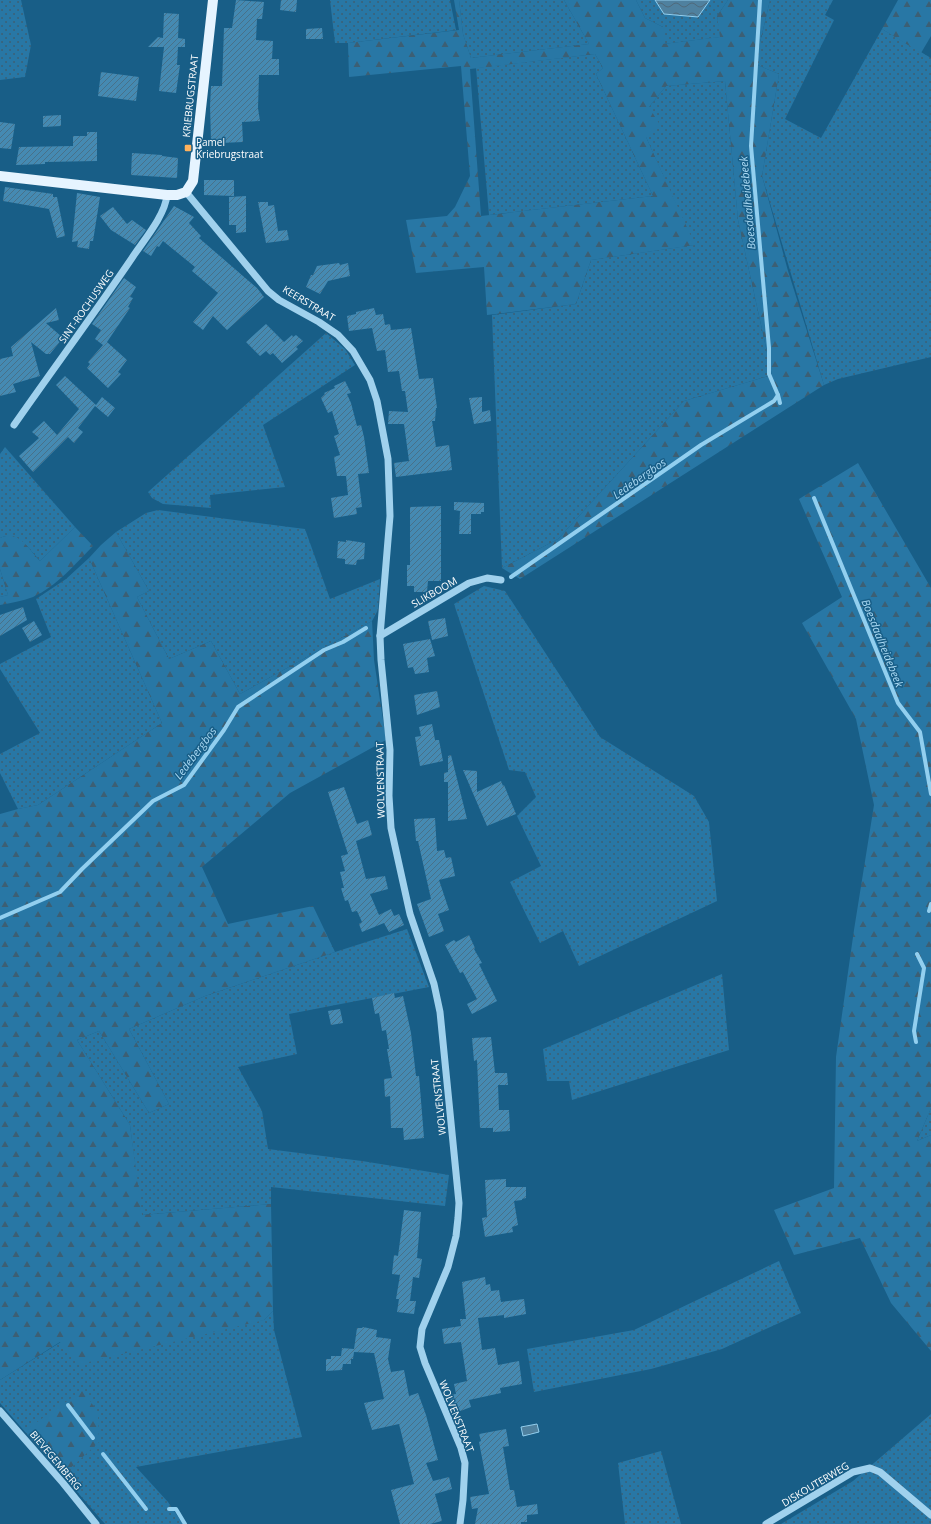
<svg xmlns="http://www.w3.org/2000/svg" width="931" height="1524" font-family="'Open Sans',sans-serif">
  <defs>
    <pattern id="grass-dots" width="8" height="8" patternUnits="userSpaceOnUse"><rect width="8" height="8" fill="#2877a5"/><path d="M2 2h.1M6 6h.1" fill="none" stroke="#3c5f74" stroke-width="1.8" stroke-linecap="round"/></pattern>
    <pattern id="forest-firs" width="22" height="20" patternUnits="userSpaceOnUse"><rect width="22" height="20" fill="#2877a5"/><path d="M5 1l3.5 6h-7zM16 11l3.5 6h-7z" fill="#3c5f74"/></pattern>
    <pattern id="water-waves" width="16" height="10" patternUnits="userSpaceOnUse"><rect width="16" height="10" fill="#4f819f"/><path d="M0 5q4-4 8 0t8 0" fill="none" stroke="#4e697a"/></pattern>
    <pattern id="building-hatch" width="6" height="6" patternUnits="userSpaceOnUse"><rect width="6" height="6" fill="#458ab2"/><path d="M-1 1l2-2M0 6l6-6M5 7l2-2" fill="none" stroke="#487189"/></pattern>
  </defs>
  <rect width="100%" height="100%" fill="#185e87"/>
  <g fill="url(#grass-dots)">
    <polygon points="0,0 21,0 31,45 25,77 0,80"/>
    <polygon points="330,0 450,0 456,30 348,43 335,43"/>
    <polygon points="459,0 564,0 589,44 471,58 463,34"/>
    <polygon points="636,0 655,0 664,14 698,17 710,0 728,0 717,16 721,37 663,44 663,27 645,18"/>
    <polygon points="770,0 833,0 825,15 834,20 785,119 821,138 882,29 931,58 931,357 838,379 824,385 762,176 779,74 755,64"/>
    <polygon points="595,54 603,68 596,74 653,196 489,215 476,68"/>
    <polygon points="725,81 738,220 772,375 684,401 558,539 502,568 492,315 576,304 591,260 694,245 646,137 649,107 666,86"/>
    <polygon points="326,333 345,349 355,365 263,425 285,487 210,495 211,508 163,504 152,498 148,492"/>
    <polygon points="5,447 75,527 40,561 27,546 5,536 0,538 0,454"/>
    <polygon points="158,510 305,529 330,599 380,579 378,610 372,621 240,694 211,641 169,659 137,597 149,591 116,532 146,513"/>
    <polygon points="89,558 162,723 38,805 18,809 0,773 0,754 40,733 0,669 0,664 51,637 36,599 66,579"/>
    <polygon points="0,569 8,595 0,597"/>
    <polygon points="484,586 505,591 600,737 694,796 709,822 717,901 579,966 563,931 540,943 510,882 541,866 517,816 536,797 525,772 509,770 454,604"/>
    <polygon points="407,929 429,987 289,1014 297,1054 238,1067 262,1111 268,1149 362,1161 449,1175 445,1206 271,1187 271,1204 141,1215 130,1125 77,1040 99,1031 149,1113 169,1104 129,1029 205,996 335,952"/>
    <polygon points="722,974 729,1050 572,1100 569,1081 547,1081 543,1049"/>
    <polygon points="931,1108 931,1135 917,1141"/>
    <polygon points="779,1261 801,1313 722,1349 651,1369 534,1392 527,1349 634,1330"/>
    <polygon points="273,1311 274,1330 302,1437 136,1467 168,1502 183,1524 105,1524 0,1403 0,1380 61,1342 264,1320"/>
    <polygon points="931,1414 931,1524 781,1524 853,1481"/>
    <polygon points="661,1451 681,1524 625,1524 618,1463"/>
  </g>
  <g fill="url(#forest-firs)" fill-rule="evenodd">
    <path d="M 454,0 L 459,0 L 463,34 L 471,58 L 589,44 L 564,0 L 636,0 L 645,18 L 663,27 L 663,44 L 720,37 L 717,16 L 728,0 L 770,0 L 755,64 L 779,74 L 762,176 L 788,271 L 824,385 L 520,579 L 502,568 L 558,539 L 684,401 L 772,375 L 738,220 L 725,81 L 666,86 L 649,107 L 660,125 L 646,137 L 695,245 L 591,260 L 576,304 L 487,315 L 484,267 L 416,273 L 406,220 L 447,216 L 455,207 L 470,176 L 461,66 L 349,77 L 348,43 L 459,30 ZM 595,54 L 603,68 L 596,74 L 653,196 L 481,216 L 470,69 Z"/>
    <polygon points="898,0 931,0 931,36 921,53 882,29"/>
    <polygon points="858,463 931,588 931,1108 917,1141 931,1135 931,1351 891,1303 860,1238 794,1255 774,1210 834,1188 836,1057 854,930 874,805 856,719 802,623 842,597 799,499"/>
    <path d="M 75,527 L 93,546 C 75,564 57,586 33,597 C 22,601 11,603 0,605 L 0,597 L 8,595 L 0,569 L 0,538 C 19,529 29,550 40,561 Z"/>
    <polygon points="116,532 149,591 137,597 169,659 211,641 240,694 372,621 374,660 386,740 290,793 202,867 228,924 313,906 335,952 205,996 129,1029 169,1104 149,1113 99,1031 77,1040 130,1125 142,1215 271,1204 273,1311 264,1320 80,1364 60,1342 0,1380 0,814 18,809 38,805 162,723 89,558 101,545"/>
    <polygon points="83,1390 98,1413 99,1442 64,1474 27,1429"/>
  </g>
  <g fill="url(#water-waves)" stroke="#92cfef">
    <polygon points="655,0 710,0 698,17 664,14"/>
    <polygon points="537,1424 539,1432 523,1436 521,1427"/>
  </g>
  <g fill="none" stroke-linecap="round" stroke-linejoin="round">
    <g stroke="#92cfef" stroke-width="4">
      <polyline points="760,0 751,146 769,348 769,374 778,395 780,403"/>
      <polyline points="814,498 898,703 920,732 931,794"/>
      <polyline points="511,577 701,445 774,401 778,395"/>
      <polyline points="929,911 931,904"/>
      <polyline points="0,918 60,892 82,869 153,801 184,785 224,730 238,707 324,650 343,642 366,628"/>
      <polyline points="916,1042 914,1031 924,968 917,954"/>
      <polyline points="68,1405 93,1438"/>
      <polyline points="103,1454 146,1509"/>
      <polyline points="169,1509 176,1509 185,1524"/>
    </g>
  </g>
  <g fill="url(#building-hatch)">
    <polygon points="236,0 264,2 262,19 257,19 256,40 273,41 272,59 279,59 279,75 259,75 258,108 260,121 242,122 243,142 221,143 221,140 211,141 210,106 211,86 222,86 224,28 232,28"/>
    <polygon points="281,0 297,0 296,12 280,10"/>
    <polygon points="164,13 179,14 178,38 185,39 185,47 178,47 177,65 180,65 176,93 159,91 164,47 148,47 158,37 163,38"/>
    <polygon points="322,28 323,39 306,39 306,29"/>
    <polygon points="101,72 139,77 136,101 98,96"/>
    <polygon points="61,115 61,126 43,127 43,116"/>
    <polygon points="0,122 15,124 11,149 0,148"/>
    <polygon points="87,132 97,132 97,161 45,162 45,164 16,165 19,147 73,146 73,136 87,136"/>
    <polygon points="132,153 162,155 162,156 178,158 177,178 131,175"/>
    <polygon points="204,180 234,180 234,196 204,195"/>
    <polygon points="5,187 53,194 53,197 57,197 65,236 57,238 49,209 3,201"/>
    <polygon points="77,193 100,197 93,241 90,241 89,249 77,247 78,241 72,242"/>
    <polygon points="246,196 246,232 236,233 236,225 229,225 229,197"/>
    <polygon points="258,202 268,202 268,206 274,205 278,231 287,230 289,240 266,243"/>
    <polygon points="174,206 194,217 189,223 201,236 199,238 257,288 264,297 227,330 213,316 203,330 193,322 218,293 192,271 195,267 163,241 159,247 157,246 151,256 143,251"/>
    <polygon points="113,207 127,224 132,220 146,230 135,245 111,230 100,216"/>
    <polygon points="339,263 340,265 348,263 350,276 328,281 320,294 306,287 311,275 313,275 317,266"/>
    <polygon points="124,278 136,287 130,297 133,298 128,307 130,308 107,342 127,360 118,372 121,374 108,388 87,368 90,364 88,362 103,345 95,339 101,330 92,324"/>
    <polygon points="56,308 59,320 46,323 63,338 50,354 46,354 31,342 40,376 13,384 16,392 0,396 0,359 13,356 11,347"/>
    <polygon points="374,308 376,315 383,314 385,325 390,324 391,330 411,328 419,379 433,378 437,408 436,408 435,421 432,421 436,447 449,445 452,470 396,477 394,463 409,461 404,424 388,424 389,411 408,412 405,391 402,391 399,371 388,372 385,350 377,351 372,328 349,331 347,316 356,314 356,312"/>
    <polygon points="266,324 284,342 292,335 293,337 296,335 303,341 296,347 298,349 282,363 273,353 270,355 266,351 260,356 246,342"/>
    <polygon points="65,376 96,405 102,397 115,408 108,417 95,406 78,428 83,432 74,443 68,437 33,472 19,456 39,438 32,432 44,421 57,435 79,409 56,385"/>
    <polygon points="345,381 351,393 347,394 351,403 357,426 361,425 364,437 369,473 358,474 362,507 356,508 357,514 334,518 331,498 348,495 346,476 337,476 334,457 340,455 334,436 339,434 332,411 328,413 321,398 325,394 324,393 335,388 334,386"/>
    <polygon points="482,397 482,412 490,410 491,421 474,424 469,398"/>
    <polygon points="454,502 484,503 484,512 481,512 481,514 471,514 471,534 459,534 460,511 454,510"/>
    <polygon points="441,506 441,581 428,581 427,592 414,592 414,586 407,586 407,565 410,565 410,507"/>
    <polygon points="346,540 365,543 364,559 357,560 356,565 345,564 345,559 337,558 338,541 346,542"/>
    <polygon points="23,607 27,620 0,636 0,615"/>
    <polygon points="445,618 448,636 432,640 428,621"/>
    <polygon points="34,621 42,635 30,642 22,628"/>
    <polygon points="430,639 435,656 427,658 429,672 415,674 413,667 408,668 403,644"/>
    <polygon points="437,691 440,707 417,715 414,695"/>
    <polygon points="432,724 435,740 439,740 443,761 420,766 415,737 421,736 419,727"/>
    <polygon points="451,755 467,819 448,821 448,782 444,782 444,773 448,772 448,756"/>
    <polygon points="463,770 477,771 477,792 501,781 503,786 504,785 516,814 487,826"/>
    <polygon points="344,787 357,824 368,820 372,835 356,841 366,879 385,876 388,889 370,894 379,915 391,909 394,916 399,914 404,925 389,932 384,923 362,932 359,924 362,922 357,911 352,912 348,900 345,901 341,888 344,888 340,872 345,871 341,856 348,854 328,792"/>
    <polygon points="435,818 437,851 444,850 446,858 451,857 455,876 439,880 449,910 438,914 444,931 429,937 417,904 431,899 418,841 416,841 414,819"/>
    <polygon points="469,935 475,948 474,949 482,963 479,964 497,1001 472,1014 467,1004 477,999 463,972 460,973 445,945 454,940 456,942"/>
    <polygon points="394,993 395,998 403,996 411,1033 416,1076 419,1076 424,1138 404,1140 403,1128 391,1128 390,1096 385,1097 384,1079 392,1078 387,1049 389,1049 386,1030 382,1031 379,1013 375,1014 372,998"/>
    <polygon points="340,1009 343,1023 331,1025 328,1011"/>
    <polygon points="491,1037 495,1073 507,1073 508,1085 498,1085 499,1110 509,1110 510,1131 493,1132 493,1128 480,1128 477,1060 474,1061 472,1038"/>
    <polygon points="506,1179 506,1187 526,1187 526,1198 522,1199 522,1200 514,1201 518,1225 512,1227 513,1232 485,1237 482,1218 487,1217 485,1180"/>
    <polygon points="404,1210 421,1212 417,1258 422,1259 419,1278 413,1277 410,1301 416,1301 414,1314 397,1312 399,1299 396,1299 400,1275 392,1274 394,1255 398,1256"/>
    <polygon points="485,1277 486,1285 490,1284 491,1291 499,1290 501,1302 524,1299 526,1314 504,1318 504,1315 478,1318 482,1350 495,1348 498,1365 519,1361 522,1384 500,1388 501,1393 469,1400 471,1407 455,1413 449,1395 456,1394 454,1384 467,1381 461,1342 444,1344 442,1329 461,1326 460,1319 466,1319 462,1282"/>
    <polygon points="363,1327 377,1330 376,1337 391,1339 388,1359 391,1372 404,1370 409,1396 418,1393 426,1415 438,1460 426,1463 433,1481 449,1477 452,1489 435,1494 442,1521 430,1524 400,1524 391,1490 414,1484 399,1424 372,1430 364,1403 384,1399 374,1353 354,1352 353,1359 351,1359 351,1364 343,1364 342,1370 326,1371 326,1359 331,1359 331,1356 341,1356 342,1348 354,1349 357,1328 362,1328"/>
    <polygon points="506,1429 509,1446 503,1447 510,1490 514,1490 517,1507 537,1504 538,1514 527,1515 527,1522 521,1522 521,1524 475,1524 478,1508 472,1509 470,1497 489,1494 479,1442 481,1441 479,1434"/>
  </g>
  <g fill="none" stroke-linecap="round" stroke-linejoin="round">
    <g stroke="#a0d1ed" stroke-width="7">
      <polyline points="186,192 268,291 279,300 319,322 338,335 353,351 370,380 377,401 388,459 390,516 380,636 381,660 390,750 389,796 391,828 410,914 434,984 440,1012 459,1203 458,1218 456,1236 448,1267 422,1329 420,1347 425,1363 461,1448 465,1463 463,1500 460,1524"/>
      <path d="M 14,425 C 53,369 94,314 132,258 C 143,241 165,216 167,195"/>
      <polyline points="380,636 469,583 487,578 501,580"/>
      <polyline points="0,1411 63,1483 96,1524"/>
      <polyline points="766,1524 853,1472 870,1468 880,1472 931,1515"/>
    </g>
    <polyline stroke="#e6f4ff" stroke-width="10" points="0,176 167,195 177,195 186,192 193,181 213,0"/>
  </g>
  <rect fill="#ffb25c" stroke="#185e87" stroke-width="1.5" x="184" y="144" width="8" height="8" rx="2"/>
  <g text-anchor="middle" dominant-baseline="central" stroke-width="3" stroke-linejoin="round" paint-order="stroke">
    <g font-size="10" fill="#fff" stroke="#185e87">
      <text transform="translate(190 96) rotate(-84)">KRIEBRUGSTRAAT</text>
      <text transform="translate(309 303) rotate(31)">KEERSTRAAT</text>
      <text transform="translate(86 306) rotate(-55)">SINT-ROCHUSWEG</text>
      <text transform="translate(434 592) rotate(-30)">SLIKBOOM</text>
      <text transform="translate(380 780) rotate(-91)">WOLVENSTRAAT</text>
      <text transform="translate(438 1097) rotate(-96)">WOLVENSTRAAT</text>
      <text transform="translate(457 1416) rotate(68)">WOLVENSTRAAT</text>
      <text transform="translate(56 1460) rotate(50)">BIEVEGEMBERG</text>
      <text transform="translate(815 1484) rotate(-31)">DISKOUTERWEG</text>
    </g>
    <g font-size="10" fill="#fff" stroke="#185e87" text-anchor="start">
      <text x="196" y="142">Pamel<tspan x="196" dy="12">Kriebrugstraat</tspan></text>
    </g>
    <g font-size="11" font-style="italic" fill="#abdaf4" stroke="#185e87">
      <text transform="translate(747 203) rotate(-95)">Boesdaalheidebeek</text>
      <text transform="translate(639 478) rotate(-35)">Ledebergbos</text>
      <text transform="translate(883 643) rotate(68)">Boesdaalheidebeek</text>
      <text transform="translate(195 753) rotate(-53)">Ledebergbos</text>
    </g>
  </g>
</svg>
